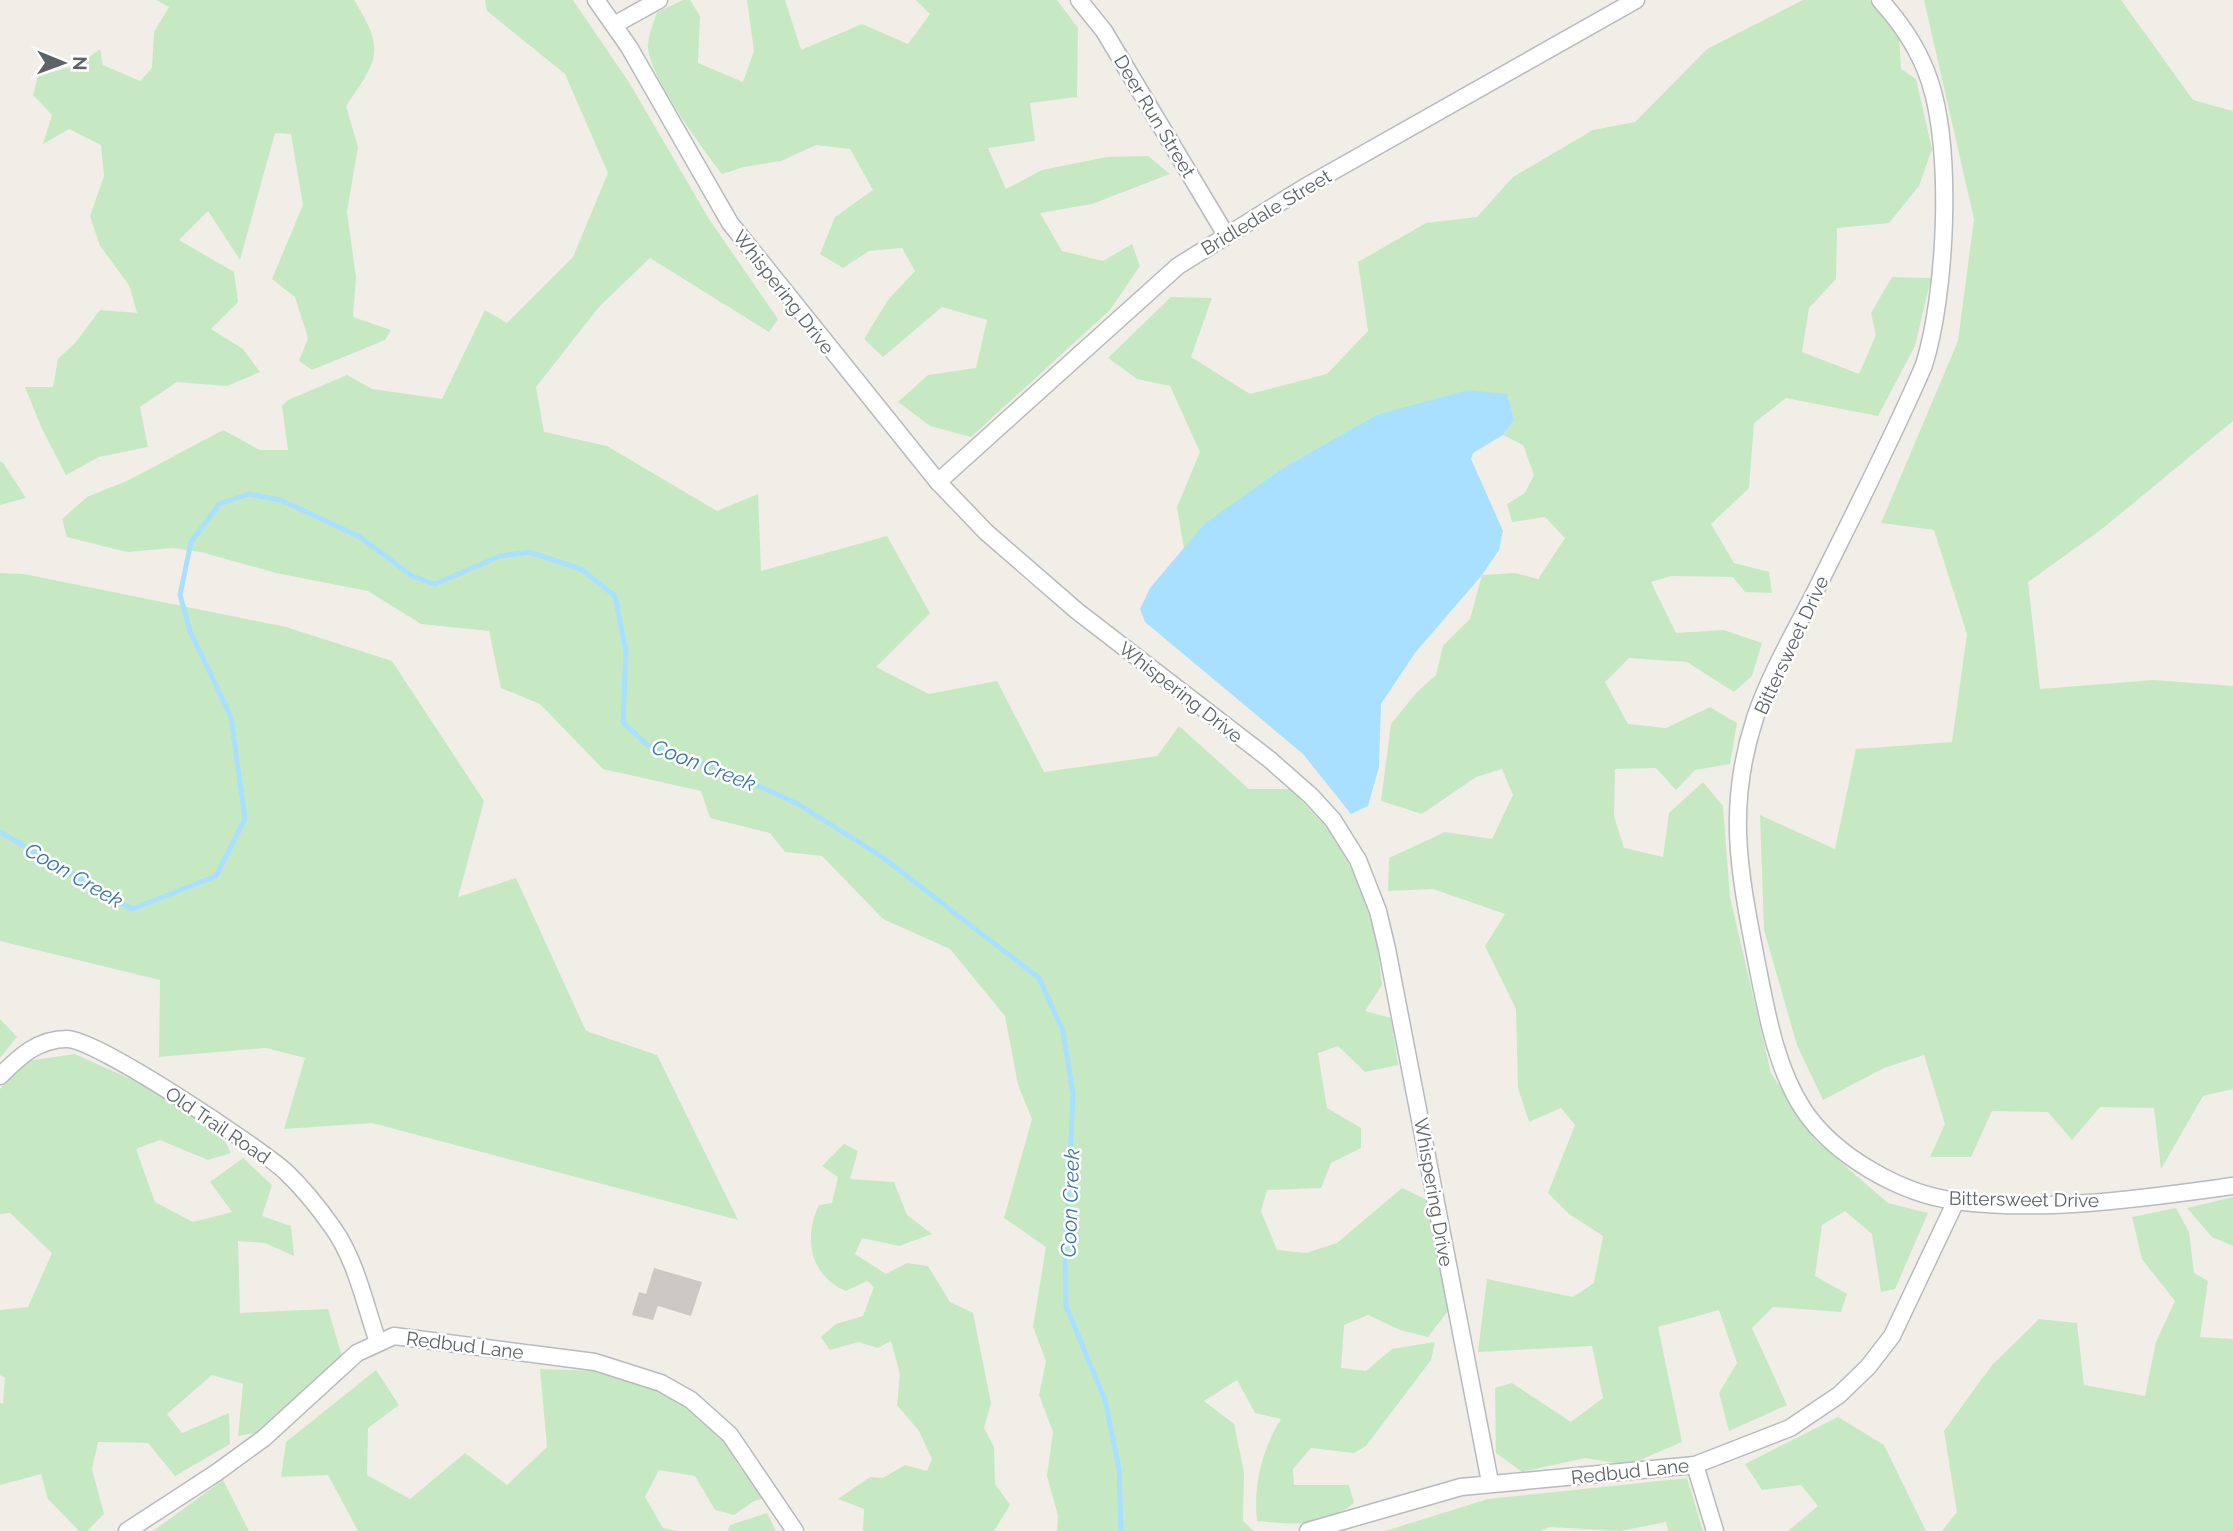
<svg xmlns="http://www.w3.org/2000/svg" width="2233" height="1531" font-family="Raleway,sans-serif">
  <rect width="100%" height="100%" fill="#f1eee7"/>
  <g fill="#c6e9c3">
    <path d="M 156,0 L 354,0 C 386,51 378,59 346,106 L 358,147 L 347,212 L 356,277 L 353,317 L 391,330 L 385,340 L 312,370 L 299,361 L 308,338 L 295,297 L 272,279 L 303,205 L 291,134 L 275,133 L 240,260 L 208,211 L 179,240 L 234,272 L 238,302 L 211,329 L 243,349 L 260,372 L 227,386 L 177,382 L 140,407 L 148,447 L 99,457 L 66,475 L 42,429 L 25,387 L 53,387 L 58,359 L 76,342 L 100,310 L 137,313 L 129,285 L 100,246 L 90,216 L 104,176 L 101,145 L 69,129 L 43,144 L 52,115 L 33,95 L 38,76 L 78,65 L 100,49 L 103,65 L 140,81 L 152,68 L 154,32 L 169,7 Z"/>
    <path d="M 485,0 L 573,0 L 630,84 L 709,219 L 778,319 L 769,332 L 650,258 L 599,307 L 536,387 L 544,432 L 607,446 L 717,511 L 758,494 L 761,571 L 887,536 L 930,613 L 876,667 L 929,694 L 997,681 L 1044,772 L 1157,756 L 1179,726 L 1249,789 L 1290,789 L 1333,834 L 1354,874 L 1376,933 L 1382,985 L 1365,1011 L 1391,1018 L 1398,1065 L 1365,1072 L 1338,1046 L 1318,1053 L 1327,1108 L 1361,1128 L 1361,1148 L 1331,1163 L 1321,1188 L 1267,1190 L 1261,1211 L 1277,1250 L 1306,1253 L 1337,1243 L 1402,1188 L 1427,1200 L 1448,1311 L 1428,1337 L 1400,1330 L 1368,1315 L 1344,1325 L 1341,1368 L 1366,1371 L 1392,1349 L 1435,1342 L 1431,1360 L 1366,1446 L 1354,1453 L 1311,1448 L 1293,1469 L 1294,1485 L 1349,1485 L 1354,1503 C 1326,1527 1292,1525 1257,1521 C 1253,1486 1262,1449 1281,1419 L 1255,1413 L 1237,1380 L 1204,1401 L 1234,1424 L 1244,1472 L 1243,1521 L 1254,1531 L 1057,1531 L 1058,1516 L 1047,1476 L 1053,1432 L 1039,1395 L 1046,1361 L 1033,1327 L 1046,1247 L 1004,1218 L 1032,1119 L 1018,1085 L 1005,1016 L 950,949 L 883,919 L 822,856 L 785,852 L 770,833 L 710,818 L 701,791 L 603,769 L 540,704 L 501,688 L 489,631 L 421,624 L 368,591 L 276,573 L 201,552 L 173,548 L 127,552 L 67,537 L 62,519 L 87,497 L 129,480 L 223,430 L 260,450 L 288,450 L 282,406 L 288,400 L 347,375 L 372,389 L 442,399 L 485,310 L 507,323 L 573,257 L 608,173 L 565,74 L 487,11 Z"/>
    <path d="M 683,0 L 690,0 L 700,16 L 698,63 L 743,82 L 754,51 L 747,0 L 785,0 L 801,50 L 862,24 L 908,44 L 930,14 L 916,0 L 1057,0 L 1078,28 L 1077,97 L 1030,103 L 1035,141 L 988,148 L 1006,189 L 1042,170 L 1107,157 L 1148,156 L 1170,174 L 1092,204 L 1040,213 L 1062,251 L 1103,261 L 1132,244 L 1140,266 L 1110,310 L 971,437 L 930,426 L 898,402 L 928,375 L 976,368 L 987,320 L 942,307 L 883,357 L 864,339 L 888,300 L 915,271 L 902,248 L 869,251 L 843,268 L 820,254 L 835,217 L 873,190 L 850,149 L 816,145 L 781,161 L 744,167 L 722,174 C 704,151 645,71 648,44 C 649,33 654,22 657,12 Z"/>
    <polygon points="1803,0 1869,0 1899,36 1901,69 1916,79 1932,149 1919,186 1889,223 1837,228 1836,279 1809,308 1802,352 1859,374 1876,335 1871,313 1892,277 1931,278 1915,346 1878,416 1786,398 1754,423 1749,488 1711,524 1734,563 1769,572 1772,593 1745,592 1733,577 1671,576 1651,582 1676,633 1724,630 1762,643 1752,676 1734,692 1687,662 1629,658 1605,682 1628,724 1666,728 1710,707 1737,723 1730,764 1695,770 1676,790 1656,768 1615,769 1614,816 1624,848 1663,857 1669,813 1703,782 1723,806 1730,897 1771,1073 1815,1140 1888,1203 1928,1213 1895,1289 1881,1292 1872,1234 1845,1211 1822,1225 1815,1276 1847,1294 1841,1312 1773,1307 1752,1328 1787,1405 1729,1431 1719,1393 1737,1363 1719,1310 1658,1327 1682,1442 1628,1465 1585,1458 1522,1472 1496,1453 1495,1388 1512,1383 1571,1422 1603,1398 1592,1346 1478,1352 1487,1279 1573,1297 1594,1283 1603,1236 1569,1214 1548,1193 1575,1125 1561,1108 1529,1122 1518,1088 1516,1009 1485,946 1505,914 1433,889 1388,891 1389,858 1445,832 1492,839 1513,795 1502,769 1476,777 1422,814 1381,801 1391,724 1416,693 1436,675 1443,646 1470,619 1482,575 1515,573 1538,579 1565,538 1545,517 1512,522 1507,504 1525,493 1534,475 1523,445 1503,435 1514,420 1376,415 1284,467 1205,523 1184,549 1177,507 1200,452 1170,386 1137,379 1108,358 1171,297 1212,298 1191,357 1250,394 1327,374 1368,331 1358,262 1426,223 1477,217 1513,177 1593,130 1635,122 1707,49"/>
    <polygon points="1924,0 2121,0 2193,100 2233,111 2233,421 2102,529 2028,582 2040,689 2154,680 2233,686 2233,1089 2203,1096 2161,1169 2154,1108 2100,1107 2072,1140 2048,1112 1992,1111 1971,1157 1930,1157 1945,1124 1924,1055 1884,1068 1823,1100 1797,1045 1764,930 1760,815 1835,849 1856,749 1952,742 1967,634 1934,530 1881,523 1958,341 1974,219"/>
    <polygon points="0,461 3,463 26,498 0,505"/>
    <polygon points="0,573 24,574 286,627 392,661 484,801 458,897 516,878 586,1031 657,1055 738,1220 372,1123 284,1129 305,1058 266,1048 159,1057 160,980 0,941"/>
    <polygon points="0,1019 17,1037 0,1058"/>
    <path d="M 75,1054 C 114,1072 217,1113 231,1153 L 208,1160 L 160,1140 L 136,1149 L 155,1202 L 193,1222 L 232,1212 L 210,1182 L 243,1158 L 272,1185 L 262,1216 L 291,1226 L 294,1256 L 265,1243 L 238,1241 L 240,1313 L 328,1309 L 343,1360 L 256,1433 L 238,1436 L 243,1384 L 212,1375 L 167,1414 L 182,1433 L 229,1413 L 230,1444 L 175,1476 L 148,1443 L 98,1442 L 92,1469 L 104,1514 L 87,1531 L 79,1531 L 48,1499 L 41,1474 L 0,1485 L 0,1403 L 3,1403 L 5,1378 L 0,1375 L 0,1310 L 28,1307 L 52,1253 L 10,1213 L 0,1214 L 0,1089 L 27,1061 Z"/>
    <path d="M 844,1144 L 858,1151 L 850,1179 L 894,1182 L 907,1215 L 932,1234 L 899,1246 L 862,1238 L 855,1254 L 886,1274 L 907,1263 L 928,1266 L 950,1302 L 973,1313 L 991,1403 L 984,1428 L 994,1447 L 995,1484 L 1010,1505 L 994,1531 L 863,1531 L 864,1509 L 838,1499 L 870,1477 L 883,1478 L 905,1465 L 927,1471 L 932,1459 L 919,1431 L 897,1405 L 900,1374 L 891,1341 L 878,1348 L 858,1342 L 830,1350 L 821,1337 L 836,1324 L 863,1316 L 874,1287 L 867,1281 L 846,1291 C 810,1276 803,1238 819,1205 L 832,1203 L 838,1177 L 822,1166 Z"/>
    <polygon points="2233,1197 2233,1246 2212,1237 2187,1208"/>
    <polygon points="2176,1208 2189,1232 2194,1273 2208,1281 2200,1337 2233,1339 2233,1531 1942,1531 1957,1512 1944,1431 1992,1365 2039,1319 2077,1323 2084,1385 2145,1396 2156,1342 2175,1301 2142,1259 2132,1217"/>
    <polygon points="540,1369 601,1371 645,1385 675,1399 697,1412 723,1439 739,1466 766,1498 754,1501 734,1515 715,1510 695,1476 659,1470 645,1497 663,1528 678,1531 358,1531 328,1475 281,1477 286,1442 376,1370 399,1405 368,1428 367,1475 410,1499 465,1453 507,1485 547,1447"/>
    <polygon points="1838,1417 1884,1445 1926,1531 1788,1531 1818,1506 1801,1485 1762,1490 1745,1464"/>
    <polygon points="1687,1478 1703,1531 1668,1531 1666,1522 1620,1531 1550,1527 1540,1531 1385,1531 1488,1499"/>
    <polygon points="223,1480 249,1531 153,1531"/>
    <polygon points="767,1513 776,1531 728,1531 730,1525"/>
  </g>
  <polygon fill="#a9e0ff" points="1468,390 1507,394 1514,420 1503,435 1473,453 1471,459 1503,531 1499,550 1482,575 1415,653 1381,704 1379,767 1368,806 1351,814 1303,754 1145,622 1140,609 1150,588 1205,523 1284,467 1376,415"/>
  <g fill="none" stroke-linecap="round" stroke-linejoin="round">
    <polyline stroke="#a9e0ff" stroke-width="5" points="0,832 132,909 216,876 245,819 231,717 190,631 180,595 191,542 219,504 249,494 281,500 360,537 412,576 435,584 500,556 529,552 581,569 615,596 626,652 623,722 647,745 724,770 798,804 881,856 1039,978 1063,1031 1073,1095 1065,1260 1066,1306 1105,1400 1119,1469 1121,1531"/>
  </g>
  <polygon fill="#ccc9c4" points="654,1268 702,1282 691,1316 658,1306 653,1320 632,1315 639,1292 646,1294"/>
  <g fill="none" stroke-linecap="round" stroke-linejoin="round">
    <defs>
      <g id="street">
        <polyline points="596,0 629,47 730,223 938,482 986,532 1077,611 1269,759 1311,796 1333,820 1358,860 1378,911 1387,949 1490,1482"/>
        <polyline points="1079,0 1104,31 1226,235"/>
        <path d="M 1880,0 C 1902,24 1920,51 1930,82 C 1953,152 1946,295 1924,365 C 1891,442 1852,517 1815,592 C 1794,633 1770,674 1755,718 C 1726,807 1739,870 1756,959 C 1766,1009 1775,1066 1803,1109 C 1834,1156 1901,1194 1956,1201 C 2045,1213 2145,1198 2233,1186"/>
        <polyline points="614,25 659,0"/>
        <polyline points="938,482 1178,266 1305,187 1636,0"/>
        <path d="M 0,1076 C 20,1056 38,1039 67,1039 C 97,1039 258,1147 285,1171 C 303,1188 319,1208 333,1228 C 356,1260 365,1305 378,1342"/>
        <polyline points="1695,1465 1715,1531"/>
        <polyline points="127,1531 216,1473 264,1438 357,1353 394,1336 595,1362 661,1383 691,1400 730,1435 795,1531"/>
        <polyline points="1308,1531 1461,1487 1695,1465 1790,1428 1839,1395 1868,1367 1892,1336 1956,1201"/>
      </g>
    </defs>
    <use href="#street" stroke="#b7babe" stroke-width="19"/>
    <use href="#street" stroke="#fff" stroke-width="16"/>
  </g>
  <g text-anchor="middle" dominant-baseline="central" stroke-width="5" stroke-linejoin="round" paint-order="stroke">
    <g font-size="19" fill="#5e6368" stroke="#fff">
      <text transform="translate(1155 116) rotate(59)">Deer Run Street</text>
      <text transform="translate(1266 212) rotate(-31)">Bridledale Street</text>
      <text transform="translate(784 292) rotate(52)">Whispering Drive</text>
      <text transform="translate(1791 645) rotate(-65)">Bittersweet Drive</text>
      <text transform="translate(1181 692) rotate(38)">Whispering Drive</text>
      <text transform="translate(218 1125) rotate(34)">Old Trail Road</text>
      <text transform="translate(1434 1192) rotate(80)">Whispering Drive</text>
      <text transform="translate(2024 1199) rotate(1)">Bittersweet Drive</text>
      <text transform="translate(465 1345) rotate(7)">Redbud Lane</text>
      <text transform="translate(1630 1471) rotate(-6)">Redbud Lane</text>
    </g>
    <g font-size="21" font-style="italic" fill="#3b76a4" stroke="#fff">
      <text transform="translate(704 765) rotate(21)">Coon Creek</text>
      <text transform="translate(74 875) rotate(30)">Coon Creek</text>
      <text transform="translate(1070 1203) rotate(-88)">Coon Creek</text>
    </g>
  </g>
  <g transform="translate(63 63) rotate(91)" stroke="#ffffff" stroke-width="5" paint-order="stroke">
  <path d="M0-5L12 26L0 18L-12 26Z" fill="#5e6368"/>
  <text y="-10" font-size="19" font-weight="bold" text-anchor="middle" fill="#5e6368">N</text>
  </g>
</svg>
